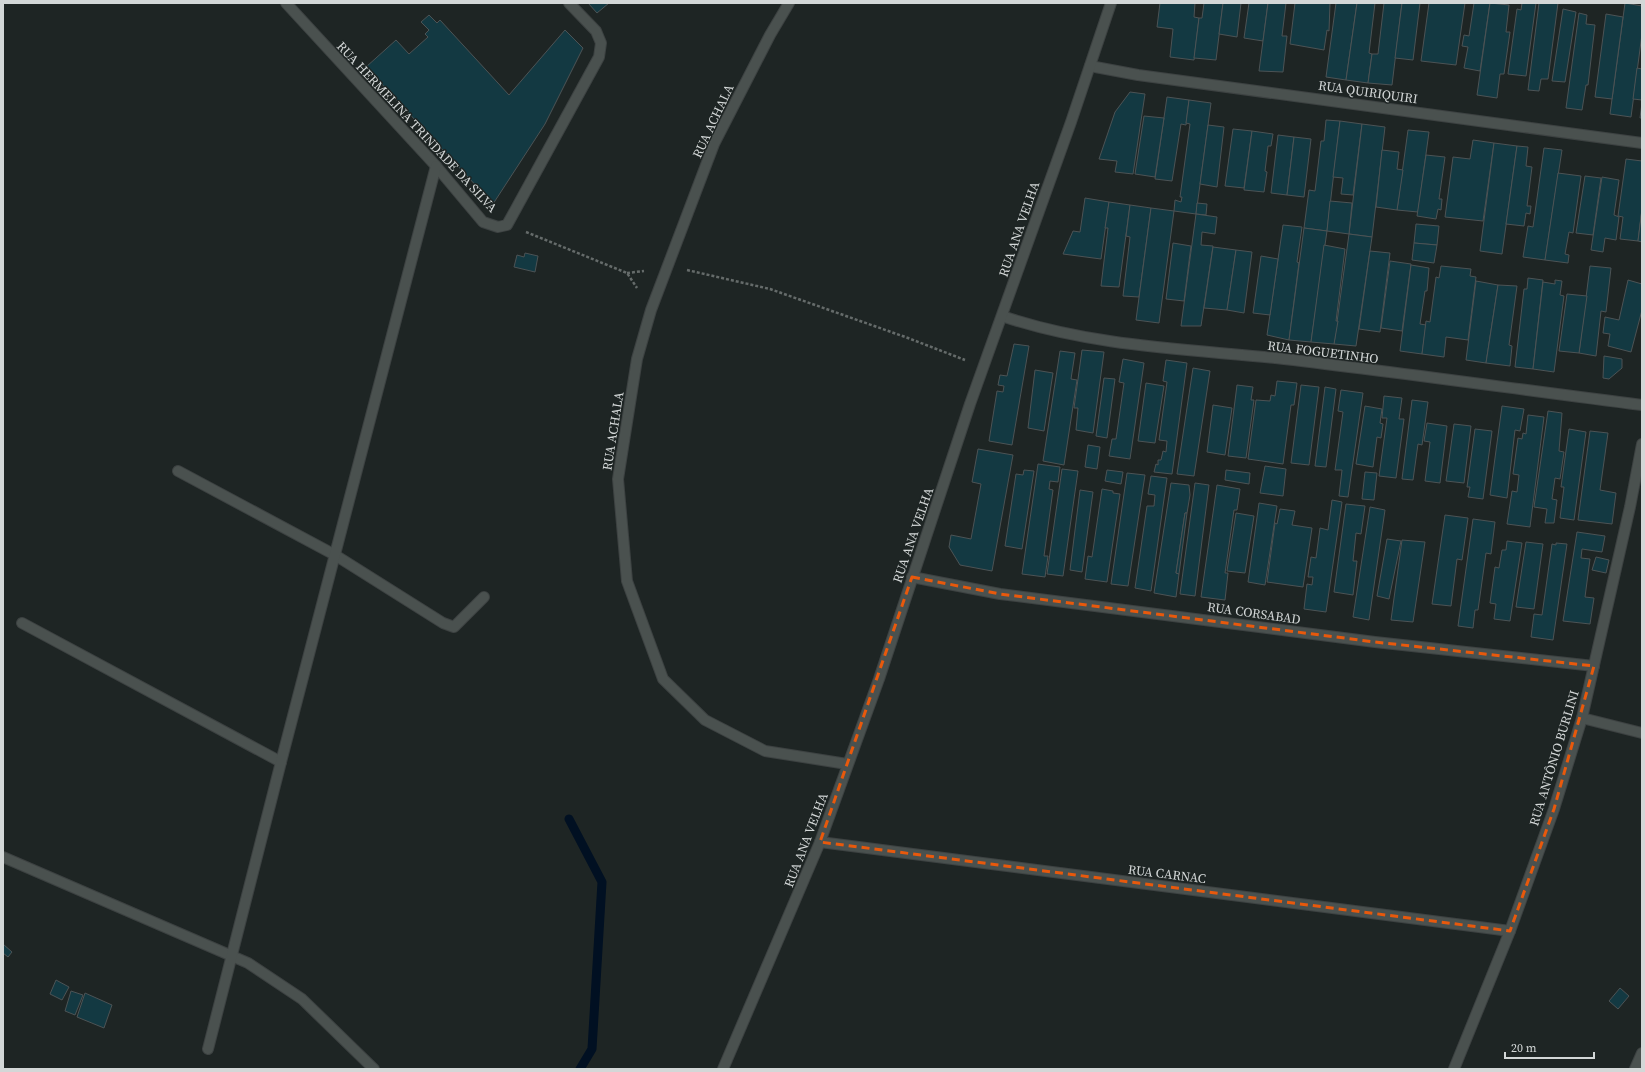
<svg xmlns="http://www.w3.org/2000/svg" width="1645" height="1072" font-family="'Source Serif 4',serif">
  <rect width="100%" height="100%" fill="#1e2524"/>
  <g fill="none" stroke-linecap="round" stroke-linejoin="round">
    <polyline stroke="#011022" stroke-width="9" points="569,819 602,882 592,1049 580,1069"/>
  </g>
  <g fill="#133942" stroke="#4c5355">
    <polygon points="588,3 609,3 597,13"/>
    <polygon points="1160,3 1195,3 1194,17 1199,18 1194,60 1170,57 1173,29 1157,27"/>
    <polygon points="1204,3 1223,3 1216,60 1194,58 1199,18 1202,18"/>
    <polygon points="1223,3 1241,3 1237,37 1219,34"/>
    <polygon points="1249,3 1268,3 1263,41 1244,38"/>
    <polygon points="1268,3 1286,3 1282,36 1287,36 1283,72 1259,71"/>
    <polygon points="1295,3 1330,3 1329,31 1327,30 1324,50 1290,44"/>
    <polygon points="1336,3 1357,3 1346,80 1326,77"/>
    <polygon points="1357,3 1375,3 1369,53 1372,54 1368,83 1346,80"/>
    <polygon points="1384,3 1402,3 1392,85 1368,83 1372,54 1378,54"/>
    <polygon points="1402,3 1420,3 1413,60 1395,58"/>
    <polygon points="1429,3 1465,3 1456,65 1421,61"/>
    <polygon points="1474,3 1490,3 1480,71 1464,68 1468,47 1462,46 1464,35 1469,36"/>
    <polygon points="1490,3 1509,5 1506,32 1510,32 1504,74 1500,74 1497,98 1477,95"/>
    <polygon points="1522,3 1536,3 1526,76 1508,74 1517,9 1521,10"/>
    <polygon points="1539,3 1558,3 1548,79 1541,79 1539,91 1528,90"/>
    <polygon points="1625,3 1642,6 1642,34 1631,117 1610,114"/>
    <polygon points="1563,9 1576,12 1565,82 1552,81"/>
    <polygon points="1579,13 1587,15 1586,24 1595,25 1588,85 1586,85 1582,110 1566,108"/>
    <polygon points="1606,14 1623,17 1612,99 1595,97"/>
    <polygon points="429,15 437,23 440,20 509,95 565,30 583,48 545,124 493,204 366,67 396,40 409,54 428,37 425,34 429,30 421,22"/>
    <polygon points="1637,68 1642,69 1642,100 1633,99"/>
    <polygon points="1130,92 1145,94 1133,174 1115,172 1117,161 1099,159 1115,112"/>
    <polygon points="1167,97 1189,100 1186,125 1181,124 1172,181 1155,179"/>
    <polygon points="1189,100 1211,103 1196,214 1174,211 1175,200 1181,202 1182,197 1180,197 1190,124 1186,123"/>
    <polygon points="1642,103 1642,118 1640,118"/>
    <polygon points="1144,116 1164,118 1155,177 1135,174"/>
    <polygon points="1326,120 1340,121 1327,231 1304,228 1309,190 1315,191 1321,141 1324,141"/>
    <polygon points="1340,121 1362,124 1353,195 1341,194 1343,178 1333,177"/>
    <polygon points="1362,124 1385,127 1372,237 1349,234"/>
    <polygon points="1208,125 1224,127 1217,187 1200,184"/>
    <polygon points="1233,129 1252,131 1244,188 1225,186"/>
    <polygon points="1408,130 1429,132 1418,212 1397,210"/>
    <polygon points="1252,131 1273,134 1271,146 1268,146 1265,171 1267,172 1264,192 1244,190"/>
    <polygon points="1278,135 1294,137 1287,195 1271,193"/>
    <polygon points="1294,137 1311,139 1304,197 1287,195"/>
    <polygon points="1473,140 1494,143 1483,221 1445,217 1453,157 1470,159"/>
    <polygon points="1494,143 1517,146 1502,254 1480,251"/>
    <polygon points="1517,146 1528,147 1526,166 1532,167 1527,206 1531,206 1530,214 1526,213 1524,226 1506,224"/>
    <polygon points="1544,148 1562,150 1545,260 1523,257 1528,226 1533,227"/>
    <polygon points="1382,150 1399,152 1397,169 1403,170 1397,210 1376,207"/>
    <polygon points="1426,155 1445,157 1439,199 1442,199 1441,210 1438,209 1436,219 1417,216"/>
    <polygon points="1626,159 1642,161 1642,209 1638,241 1620,239 1623,217 1618,216"/>
    <polygon points="1558,173 1581,176 1573,233 1569,232 1565,254 1569,255 1568,263 1545,260"/>
    <polygon points="1585,176 1601,178 1593,235 1576,233"/>
    <polygon points="1602,177 1619,180 1614,215 1619,217 1616,240 1605,238 1603,252 1591,250"/>
    <polygon points="1085,198 1109,202 1101,259 1063,254 1073,231 1080,232"/>
    <polygon points="1330,201 1352,203 1349,234 1327,231"/>
    <polygon points="1109,202 1130,205 1119,287 1101,286 1108,228 1105,228"/>
    <polygon points="1197,203 1207,204 1206,215 1196,214"/>
    <polygon points="1130,205 1151,208 1139,297 1123,296 1130,237 1126,236"/>
    <polygon points="1151,208 1174,211 1159,323 1136,320"/>
    <polygon points="1642,209 1642,242 1638,241"/>
    <polygon points="1196,214 1217,217 1215,234 1202,232 1201,245 1213,246 1201,326 1181,326"/>
    <polygon points="1416,224 1439,226 1437,245 1414,243"/>
    <polygon points="1283,225 1302,227 1297,262 1299,263 1289,340 1267,335"/>
    <polygon points="1304,228 1327,231 1311,342 1289,340"/>
    <polygon points="1349,234 1372,237 1356,346 1334,344"/>
    <polygon points="1173,243 1191,246 1184,301 1166,299"/>
    <polygon points="1414,243 1437,245 1434,263 1412,260"/>
    <polygon points="1324,245 1345,249 1336,321 1338,321 1334,344 1311,342"/>
    <polygon points="1213,247 1236,250 1227,310 1204,308"/>
    <polygon points="1236,250 1252,252 1244,313 1227,310"/>
    <polygon points="1370,251 1390,253 1380,332 1359,329"/>
    <polygon points="525,253 538,256 535,272 514,267 517,255 524,257"/>
    <polygon points="1261,256 1278,259 1270,315 1253,313"/>
    <polygon points="1390,261 1411,264 1402,331 1381,328"/>
    <polygon points="1411,265 1429,268 1427,291 1425,291 1420,324 1426,325 1422,354 1400,351"/>
    <polygon points="1441,266 1471,269 1470,276 1476,277 1468,340 1446,337 1444,357 1422,354 1426,321 1430,322 1436,277 1439,278"/>
    <polygon points="1590,266 1611,268 1606,312 1601,311 1596,356 1579,353"/>
    <polygon points="1528,278 1543,280 1533,369 1515,367 1524,289 1527,289"/>
    <polygon points="1555,280 1562,281 1560,295 1564,296 1554,372 1533,369 1543,282 1555,284"/>
    <polygon points="1628,280 1642,284 1642,310 1631,352 1608,346 1610,334 1603,333 1605,317 1619,320"/>
    <polygon points="1476,281 1498,285 1486,363 1466,360"/>
    <polygon points="1498,285 1517,286 1509,345 1512,346 1510,366 1486,363"/>
    <polygon points="1567,294 1587,296 1579,353 1559,351"/>
    <polygon points="1014,344 1029,346 1012,445 989,441 997,391 1003,392 1004,386 998,385 1000,375 1007,376"/>
    <polygon points="1082,350 1104,352 1093,433 1076,430 1078,408 1074,408"/>
    <polygon points="1060,351 1075,353 1071,379 1077,380 1064,465 1043,461"/>
    <polygon points="1604,356 1622,359 1622,368 1609,379 1603,378"/>
    <polygon points="1123,359 1144,363 1130,459 1109,456 1112,439 1116,439 1124,383 1119,382"/>
    <polygon points="1166,360 1187,363 1172,474 1154,472 1156,464 1158,465 1158,460 1161,460 1163,451 1166,452 1167,441 1159,440 1167,382 1163,381"/>
    <polygon points="1193,368 1210,371 1194,476 1177,474"/>
    <polygon points="1035,370 1053,373 1044,431 1028,428"/>
    <polygon points="1104,378 1115,379 1107,438 1096,436"/>
    <polygon points="1277,381 1297,383 1294,405 1291,405 1283,464 1248,459 1256,400 1270,401 1271,395 1275,396"/>
    <polygon points="1146,383 1164,386 1155,443 1138,441"/>
    <polygon points="1237,385 1253,387 1251,400 1254,400 1246,458 1228,456"/>
    <polygon points="1301,385 1319,387 1309,465 1291,463"/>
    <polygon points="1325,387 1336,389 1326,467 1315,466"/>
    <polygon points="1341,390 1363,393 1348,497 1339,496 1342,470 1335,470 1343,412 1338,411"/>
    <polygon points="1384,396 1402,398 1399,419 1404,419 1396,478 1379,476 1387,418 1382,418"/>
    <polygon points="1412,400 1428,402 1422,445 1418,444 1413,480 1402,479"/>
    <polygon points="1213,405 1232,408 1225,455 1207,452"/>
    <polygon points="1365,406 1382,409 1380,423 1383,424 1381,438 1377,437 1373,467 1356,464"/>
    <polygon points="1502,406 1524,409 1520,431 1515,430 1507,498 1490,495"/>
    <polygon points="1548,411 1562,413 1559,451 1564,452 1560,479 1555,478 1552,499 1557,500 1554,523 1545,523 1547,509 1534,507"/>
    <polygon points="1528,415 1544,417 1530,527 1507,524 1512,491 1517,492 1519,475 1513,474 1518,438 1522,439 1523,433 1526,434"/>
    <polygon points="1427,423 1447,426 1440,483 1425,481 1430,442 1424,441"/>
    <polygon points="1454,424 1471,426 1464,483 1446,481"/>
    <polygon points="1475,429 1492,431 1483,499 1468,497 1470,487 1467,487"/>
    <polygon points="1569,429 1586,432 1574,520 1560,518 1564,487 1561,487"/>
    <polygon points="1590,431 1608,433 1600,490 1616,493 1612,524 1578,520"/>
    <polygon points="1088,445 1100,447 1097,469 1085,467"/>
    <polygon points="978,449 1013,455 992,571 960,565 949,547 951,535 971,539 981,484 972,482"/>
    <polygon points="1038,464 1060,467 1058,482 1050,481 1049,489 1053,490 1044,556 1048,556 1045,577 1022,574"/>
    <polygon points="1265,466 1286,469 1283,496 1260,493"/>
    <polygon points="1062,469 1078,471 1063,576 1047,574"/>
    <polygon points="1024,470 1034,471 1022,549 1005,546 1016,474 1023,475"/>
    <polygon points="1107,470 1123,472 1121,484 1105,481"/>
    <polygon points="1226,470 1250,473 1249,484 1225,480"/>
    <polygon points="1365,472 1377,473 1374,500 1362,499"/>
    <polygon points="1127,473 1145,475 1128,586 1111,584"/>
    <polygon points="1151,476 1167,478 1151,591 1135,588 1147,506 1154,506 1155,495 1148,494"/>
    <polygon points="1171,483 1189,485 1190,495 1187,513 1185,513 1176,573 1179,574 1176,597 1154,593"/>
    <polygon points="1195,483 1209,485 1195,596 1180,594"/>
    <polygon points="1217,485 1240,489 1237,510 1234,510 1225,573 1228,573 1225,600 1201,597"/>
    <polygon points="1102,489 1113,491 1113,493 1120,494 1107,582 1085,579 1088,556 1092,557"/>
    <polygon points="1080,490 1093,492 1082,572 1070,570"/>
    <polygon points="1332,500 1342,502 1326,612 1304,609 1307,584 1312,585 1313,577 1308,577 1311,557 1316,558 1320,528 1328,530"/>
    <polygon points="1259,503 1277,506 1265,585 1248,582"/>
    <polygon points="1346,504 1365,506 1361,534 1356,533 1353,561 1357,561 1353,595 1334,592"/>
    <polygon points="1370,507 1385,510 1369,620 1353,617"/>
    <polygon points="1280,509 1295,511 1292,525 1312,528 1303,587 1267,582 1275,523 1277,524"/>
    <polygon points="1185,513 1187,513 1179,574 1176,573"/>
    <polygon points="1236,513 1254,516 1245,573 1227,571"/>
    <polygon points="1445,515 1468,518 1462,560 1457,559 1451,606 1432,604"/>
    <polygon points="1473,519 1495,522 1491,554 1486,553 1478,610 1475,610 1473,628 1458,626"/>
    <polygon points="1577,532 1605,536 1602,552 1582,549 1581,558 1590,559 1585,597 1594,598 1590,624 1563,621"/>
    <polygon points="1387,539 1401,541 1389,599 1377,596"/>
    <polygon points="1402,540 1425,542 1413,622 1391,620"/>
    <polygon points="1507,541 1522,543 1510,621 1494,619 1496,604 1490,603 1495,567 1499,568 1502,550 1506,550"/>
    <polygon points="1526,542 1543,544 1534,609 1516,607"/>
    <polygon points="1556,543 1567,544 1553,640 1531,637 1534,614 1542,615 1552,544 1556,545"/>
    <polygon points="1596,557 1609,560 1606,573 1592,570"/>
    <polygon points="3,944 12,952 8,957 3,953"/>
    <polygon points="56,980 69,987 62,1000 50,994"/>
    <polygon points="1620,988 1629,996 1618,1009 1609,1001"/>
    <polygon points="71,991 83,995 75,1015 65,1011"/>
    <polygon points="85,993 112,1005 104,1028 77,1017"/>
  </g>
  <g fill="none" stroke-linecap="round" stroke-linejoin="round">
    <defs>
      <polyline id="service" points="335,555 443,623 454,627 484,597"/>
      <g id="minor">
        <polyline points="286,3 436,166 483,222 498,227 507,225 599,57 601,43 596,31 569,3"/>
        <polyline points="789,3 770,35 714,144 651,310 637,359 618,479 627,581 663,679 705,720 765,751 847,764"/>
        <polyline points="1090,66 1138,75 1642,143"/>
        <path d="M 1002,316 C 1093,347 1190,349 1284,359 C 1404,373 1523,390 1642,405"/>
        <polyline points="178,471 335,555"/>
        <polyline points="912,577 1000,594 1375,642 1594,666"/>
        <polyline points="22,623 281,762"/>
        <polyline points="1582,718 1642,733"/>
        <polyline points="820,842 1510,931"/>
        <polyline points="3,857 248,963 302,999 374,1069"/>
        <polyline points="208,1049 281,762 436,166"/>
        <polyline points="723,1069 820,842 879,679 970,404 1071,122 1111,3"/>
        <polyline points="1454,1069 1510,931 1554,809 1582,718 1630,507 1642,444"/>
        <polyline points="1635,1069 1642,1053"/>
      </g>
    </defs>
    <use href="#service" stroke="#3d4242" stroke-width="12"/>
    <use href="#minor" stroke="#3d4242" stroke-width="12"/>
    <g stroke="#656b6a" stroke-width="2.5" stroke-dasharray="3 2" stroke-linecap="butt">
      <polyline points="526,232 627,273 637,288"/>
      <polyline points="687,270 770,289 908,338 965,360"/>
      <polyline points="627,273 644,271"/>
    </g>
    <use href="#service" stroke="#4a514f" stroke-width="10"/>
    <use href="#minor" stroke="#4a514f" stroke-width="10"/>
  </g>
  <path fill="none" stroke="#e8590c" stroke-width="3" stroke-dasharray="8 5" stroke-linejoin="round" d="M 912,577 L 1000,594 L 1375,642 L 1594,666 L 1554,809 L 1510,931 L 820,842 Z"/>
  <g text-anchor="middle" dominant-baseline="central" stroke-width="3" stroke-linejoin="round" paint-order="stroke">
    <g font-size="13" fill="#d3d7d7" stroke="#1e2524">
      <text transform="translate(1368 92) rotate(8)">RUA QUIRIQUIRI</text>
      <text transform="translate(713 121) rotate(-65)">RUA ACHALA</text>
      <text transform="translate(417 127) rotate(47)">RUA HERMELINA TRINDADE DA SILVA</text>
      <text transform="translate(1019 229) rotate(-71)">RUA ANA VELHA</text>
      <text transform="translate(1323 352) rotate(7)">RUA FOGUETINHO</text>
      <text transform="translate(613 431) rotate(-81)">RUA ACHALA</text>
      <text transform="translate(913 535) rotate(-71)">RUA ANA VELHA</text>
      <text transform="translate(1254 613) rotate(8)">RUA CORSABAD</text>
      <text transform="translate(1554 758) rotate(-73)">RUA ANTÔNIO BURLINI</text>
      <text transform="translate(806 840) rotate(-69)">RUA ANA VELHA</text>
      <text transform="translate(1167 874) rotate(7)">RUA CARNAC</text>
    </g>
  </g>
  <rect width="1645" height="1072" fill="none" stroke="#d3d7d7" stroke-width="8"/>
  <path d="M1505 1052v6h89v-6" fill="none" stroke="#d3d7d7" stroke-width="2"/>
  <text x="1511" y="1052" font-size="12" fill="#d3d7d7" stroke="#1e2524" stroke-width="3" paint-order="stroke">20 m</text>
</svg>
